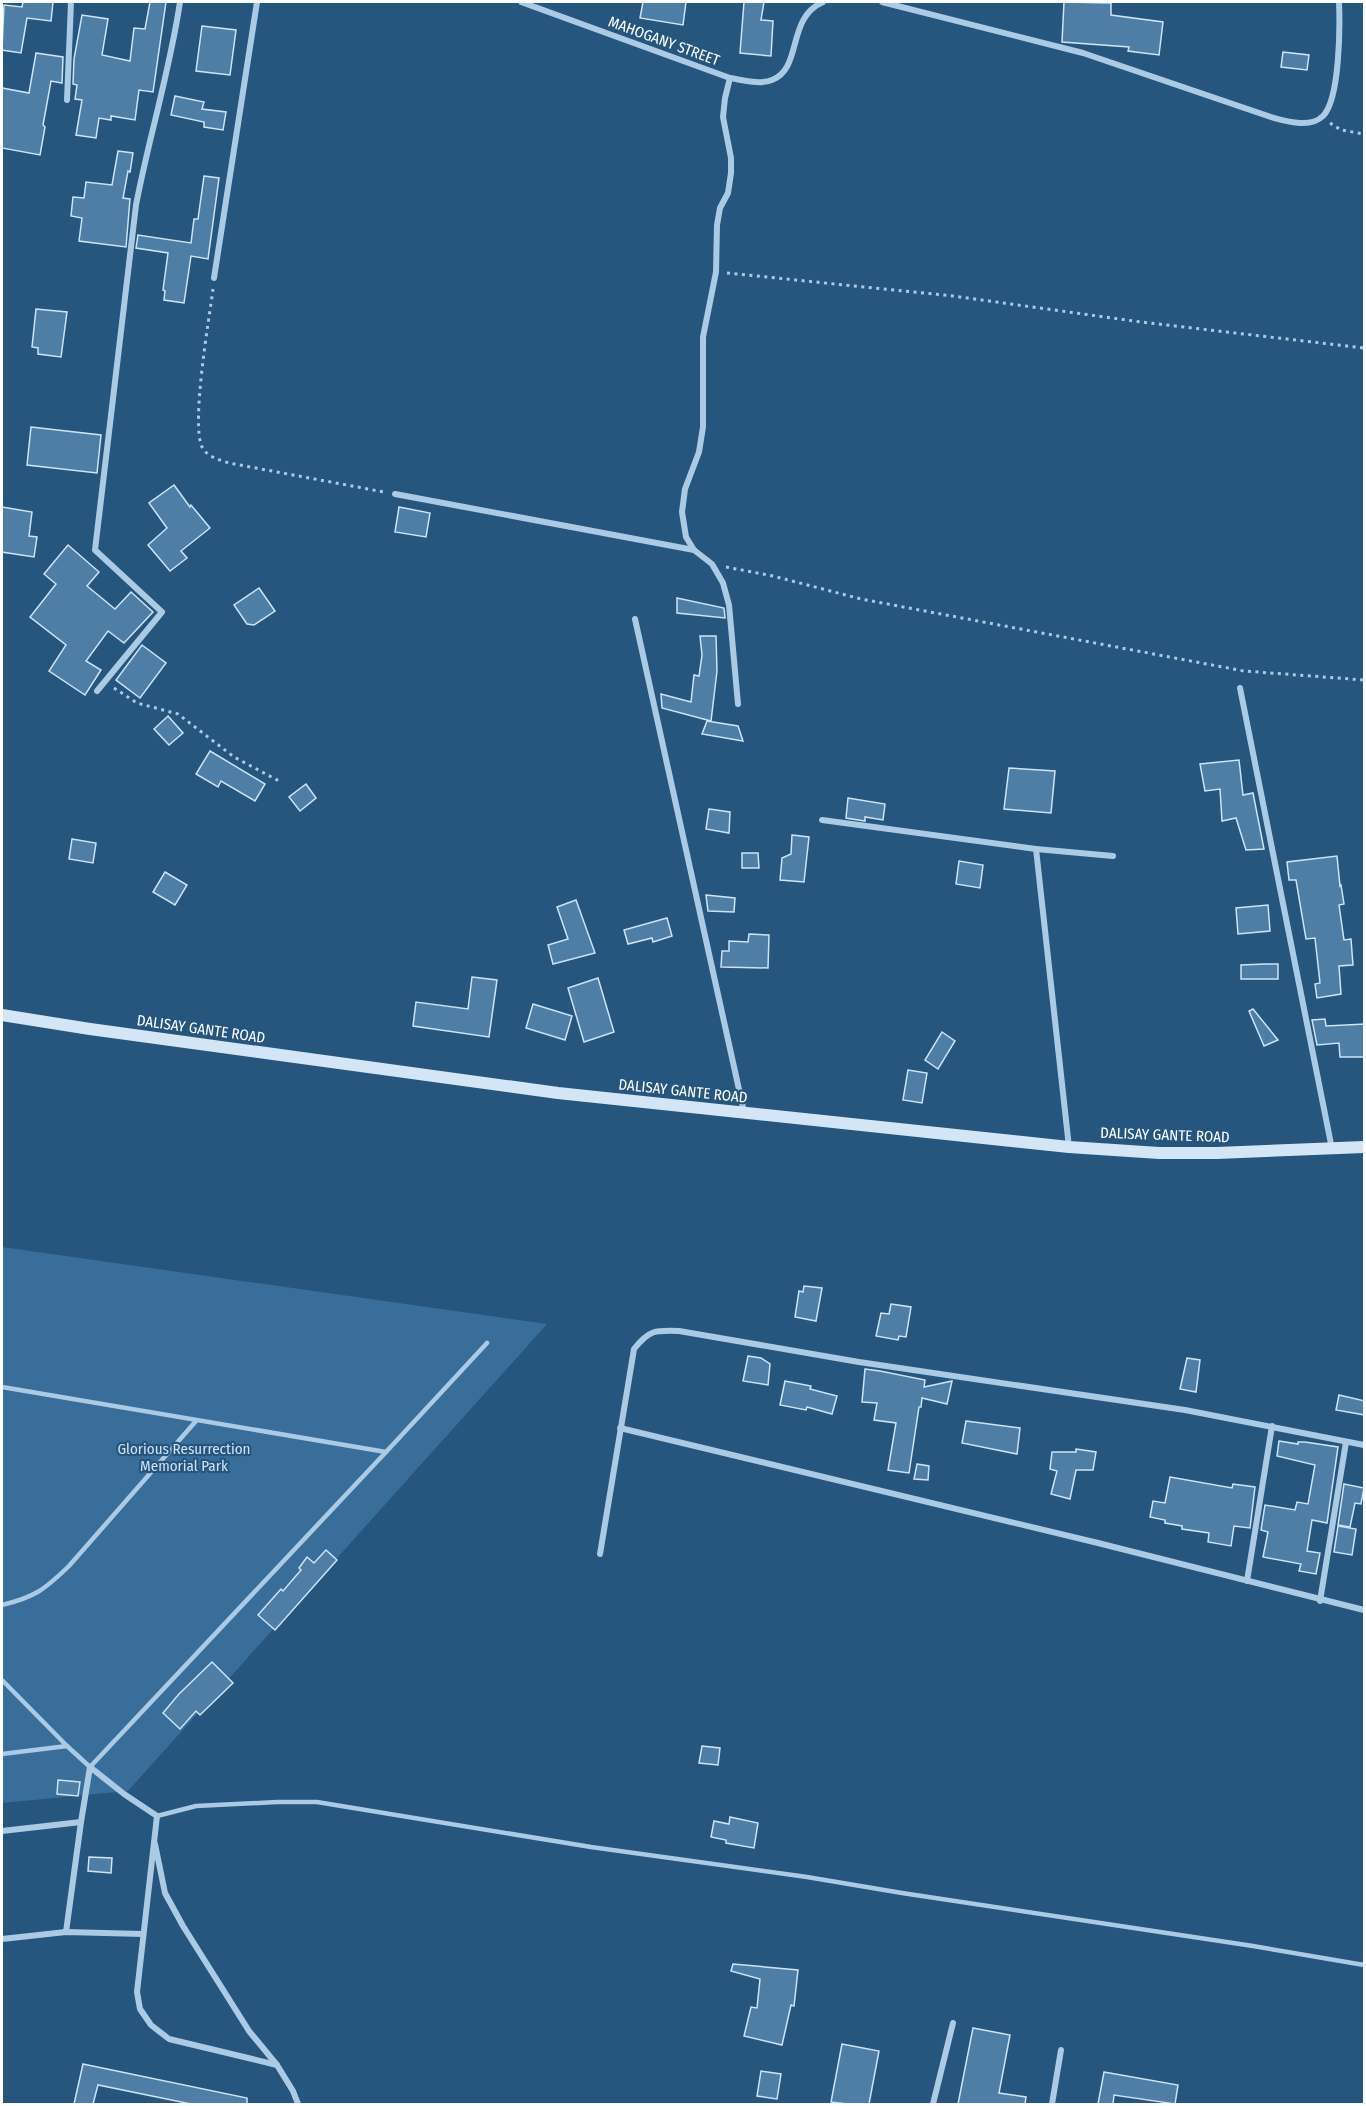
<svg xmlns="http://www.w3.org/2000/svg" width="1366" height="2106" font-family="'Fira Sans Condensed',sans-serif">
  <rect width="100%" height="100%" fill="#26557e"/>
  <polygon fill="#396e9b" points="2,1247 547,1324 128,1791 2,1803"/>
  <g fill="#4e7ea6" stroke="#cee3f4" stroke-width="1.5">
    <polygon points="23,2 53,2 51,21 27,18 21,53 2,50 4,5 22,7"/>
    <polygon points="150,2 166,2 153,92 139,90 135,120 111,116 111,120 99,118 96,138 76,135 82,100 75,99 77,85 73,84 74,59 82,15 108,19 102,55 130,61 134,28 145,29"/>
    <polygon points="643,2 686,2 683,25 640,18"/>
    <polygon points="744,2 764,2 761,20 773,21 771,56 740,53"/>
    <polygon points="1064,2 1111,3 1111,15 1163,22 1159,55 1128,51 1129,47 1062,42"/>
    <polygon points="202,26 236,30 230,75 196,71"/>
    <polygon points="1283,52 1309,55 1307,70 1281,67"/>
    <polygon points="36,53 63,57 62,83 51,81 43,125 45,127 40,155 2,148 2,88 29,93"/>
    <polygon points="175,96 204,102 202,109 226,112 223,130 204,127 204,122 171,115"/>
    <polygon points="118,151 133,153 130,172 128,171 123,198 130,199 126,247 79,241 82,218 71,216 73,197 84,198 86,182 112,185"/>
    <polygon points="204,176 219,178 208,259 191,256 184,303 164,300 165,291 163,290 168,253 136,248 138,235 191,243 194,219 198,219"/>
    <polygon points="36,309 67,312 61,357 38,354 38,348 32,347"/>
    <polygon points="31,427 101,435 97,473 27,465"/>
    <polygon points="174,485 190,507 191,505 210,528 181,551 187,558 170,571 148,545 167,528 149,503"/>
    <polygon points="2,507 32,512 29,536 37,537 34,557 2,552"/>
    <polygon points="399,507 430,513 426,537 395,532"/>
    <polygon points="68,545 99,572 87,586 115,609 131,592 153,612 124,643 108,631 86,661 101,670 85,695 49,671 66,645 30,617 56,584 44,574"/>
    <polygon points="259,588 275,611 254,625 247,624 234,605"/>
    <polygon points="677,598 724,608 725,618 677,613"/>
    <polygon points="700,636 716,636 717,671 711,721 662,708 661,694 691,702 694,675 699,676 702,655"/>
    <polygon points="142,645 166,663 140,698 116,680"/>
    <polygon points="168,716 183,733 169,745 154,729"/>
    <polygon points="707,721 738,726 743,741 702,734"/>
    <polygon points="210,751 265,784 255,801 221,781 218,787 196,774"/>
    <polygon points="1239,760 1243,795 1253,793 1264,849 1246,850 1236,818 1222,821 1220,789 1205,791 1200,764"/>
    <polygon points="1009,768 1055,771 1051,813 1004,809"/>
    <polygon points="306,784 316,798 300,811 289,797"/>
    <polygon points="848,798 885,804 883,820 865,817 865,821 846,818"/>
    <polygon points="709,809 730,812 729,833 706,829"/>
    <polygon points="792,835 809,837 804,882 780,880 782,858 791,854"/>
    <polygon points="72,839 96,843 93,863 69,859"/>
    <polygon points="742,853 758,853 759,868 742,868"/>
    <polygon points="1337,856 1340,886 1341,885 1344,904 1339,905 1344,940 1351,939 1353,965 1339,966 1341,994 1317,998 1315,984 1320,983 1315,938 1306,939 1296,880 1289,880 1287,862"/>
    <polygon points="959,861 983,865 980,888 956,884"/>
    <polygon points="165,872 187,885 175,905 153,892"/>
    <polygon points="706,895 735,898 734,912 708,911"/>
    <polygon points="576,900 595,953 553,964 548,945 568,939 557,907"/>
    <polygon points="1268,905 1270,931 1238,934 1236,908"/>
    <polygon points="667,918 672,936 653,942 652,938 628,944 624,930"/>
    <polygon points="749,934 769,935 768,968 721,967 722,951 729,951 729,941 748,942"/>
    <polygon points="1265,964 1278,964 1278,979 1241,979 1241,965"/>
    <polygon points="472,977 497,980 489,1037 413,1026 416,1002 468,1009"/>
    <polygon points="598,978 614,1032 584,1042 568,988"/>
    <polygon points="533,1004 572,1016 565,1040 526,1028"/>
    <polygon points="1253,1009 1278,1040 1264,1046 1249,1011"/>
    <polygon points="1325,1019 1326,1026 1365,1024 1365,1057 1340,1057 1339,1043 1317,1045 1312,1020"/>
    <polygon points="942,1032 955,1041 938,1069 925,1060"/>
    <polygon points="908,1070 927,1073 922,1103 903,1100"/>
    <polygon points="804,1286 822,1288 816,1321 795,1317 799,1291 803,1292"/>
    <polygon points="891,1304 911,1307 906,1337 899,1336 898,1340 876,1336 881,1313 889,1314"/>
    <polygon points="748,1356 761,1358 770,1364 768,1385 743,1381"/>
    <polygon points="1187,1358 1200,1360 1196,1392 1180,1389"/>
    <polygon points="865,1369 880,1371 925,1380 924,1387 952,1381 947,1404 922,1398 921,1407 919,1407 909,1473 888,1470 896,1423 874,1420 877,1403 862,1402"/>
    <polygon points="785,1381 811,1386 810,1389 837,1396 832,1414 807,1407 806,1410 780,1405"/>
    <polygon points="1339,1395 1365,1401 1365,1415 1336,1410"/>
    <polygon points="966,1421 1020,1428 1017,1454 962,1443"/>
    <polygon points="1279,1441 1298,1444 1298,1442 1305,1442 1338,1447 1327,1523 1312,1520 1307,1551 1320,1553 1316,1574 1299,1571 1301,1564 1263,1557 1268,1532 1261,1530 1265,1505 1295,1510 1297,1502 1308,1504 1315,1465 1277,1456"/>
    <polygon points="1076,1449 1096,1452 1093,1470 1076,1470 1070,1499 1051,1494 1057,1471 1050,1469 1052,1452 1076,1452"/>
    <polygon points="917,1464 929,1466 928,1480 914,1479"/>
    <polygon points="1170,1477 1232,1488 1233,1484 1255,1487 1250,1528 1234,1526 1231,1546 1208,1542 1209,1533 1182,1529 1182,1526 1165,1523 1165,1520 1150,1517 1153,1501 1165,1503"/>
    <polygon points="1344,1484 1364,1488 1361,1504 1355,1503 1350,1527 1338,1525"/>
    <polygon points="1338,1526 1356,1529 1352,1555 1334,1552"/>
    <polygon points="326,1550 337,1560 275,1630 258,1615 281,1589 283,1591 301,1570 299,1568 307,1557 314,1563"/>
    <polygon points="212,1662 233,1683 200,1715 196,1711 180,1729 163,1713 179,1694"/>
    <polygon points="702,1746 720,1748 718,1765 699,1763"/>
    <polygon points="58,1780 80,1782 78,1796 57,1794"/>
    <polygon points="730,1817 758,1823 754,1848 726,1843 726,1840 711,1837 714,1821 729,1824"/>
    <polygon points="89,1857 112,1858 111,1873 88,1871"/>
    <polygon points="733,1964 798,1970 794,2006 791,2005 782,2045 744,2036 751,2007 757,2008 760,1979 731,1971"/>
    <polygon points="973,2028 1010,2035 999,2093 1026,2097 1025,2104 958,2104"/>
    <polygon points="842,2044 879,2051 869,2104 847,2104 831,2102"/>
    <polygon points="83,2064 247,2098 247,2104 191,2104 98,2085 93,2104 74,2104"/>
    <polygon points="761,2071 781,2074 777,2099 757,2096"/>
    <polygon points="1104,2072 1178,2085 1175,2104 1114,2095 1113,2104 1098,2104"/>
  </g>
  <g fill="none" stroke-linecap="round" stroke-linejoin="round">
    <g stroke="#abcbe5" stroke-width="3" stroke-dasharray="3 4.5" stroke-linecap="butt">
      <polyline points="1330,123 1341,130 1364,134"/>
      <polyline points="727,273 953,296 1141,322 1364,348"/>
      <path d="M 213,289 C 209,320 191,423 202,447 C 207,457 220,460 229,463 L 384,492"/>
      <polyline points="726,567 773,576 861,599 1244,671 1364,680"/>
      <polyline points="114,688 137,703 178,714 234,757 279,781"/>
    </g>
    <g stroke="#abcbe5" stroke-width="4.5">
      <polyline points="2,1387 386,1452 487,1343"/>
      <path d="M 2,1605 C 35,1597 44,1590 69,1566 L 196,1421"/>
      <polyline points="2,1680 67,1746 90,1767 386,1452"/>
      <polyline points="2,1754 67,1746"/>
      <polyline points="157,1816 196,1806 277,1802 317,1802 591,1847 807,1877 902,1893 1253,1946 1364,1965"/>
    </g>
    <g stroke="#abcbe5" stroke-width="6">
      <path d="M 521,2 L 730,78 C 743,80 760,85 772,80 C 803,68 786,18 823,2"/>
      <path d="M 882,2 L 1083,53 L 1274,118 C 1289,122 1311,128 1323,116 C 1340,99 1340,26 1339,2"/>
      <polyline points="730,78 725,98 723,117 731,158 731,173 728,193 720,208 717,225 716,272 703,337 703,427 699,452 685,489 682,512 686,537 694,550 712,564 723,583 729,605 738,704"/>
      <polyline points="67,100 71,2"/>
      <polyline points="214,278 257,2"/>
      <polyline points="395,494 694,550"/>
      <polyline points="635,619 744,1112"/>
      <polyline points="1240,688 1332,1149"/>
      <path d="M 97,691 L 162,612 L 95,550 L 136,205 C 149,137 170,70 180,2"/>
      <polyline points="822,820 1036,849 1113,856"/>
      <polyline points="1036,849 1069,1147"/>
      <polyline points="620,1428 1098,1543 1364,1610"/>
      <path d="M 600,1554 L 634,1349 C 649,1330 655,1330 679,1331 L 859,1362 L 1185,1410 L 1364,1445"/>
      <polyline points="1247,1581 1272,1426"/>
      <polyline points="1320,1601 1346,1442"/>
      <polyline points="2,1831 81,1822"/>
      <polyline points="155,1844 165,1893 183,1926 249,2031 277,2065 293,2091 298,2104"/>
      <polyline points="66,1932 81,1822 90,1767 124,1794 157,1816 137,1992 140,2009 151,2025 169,2039 277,2065"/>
      <polyline points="2,1939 66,1932 143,1934"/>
      <polyline points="933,2104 953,2023"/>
      <polyline points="1052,2104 1061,2050"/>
    </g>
    <polyline stroke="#d4e6f5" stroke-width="12" points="2,1015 90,1029 558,1093 1069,1147 1159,1153 1217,1153 1364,1147"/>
  </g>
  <g text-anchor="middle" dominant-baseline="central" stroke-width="4.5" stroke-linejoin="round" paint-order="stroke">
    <g font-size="15" fill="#fff" stroke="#26557e">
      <text transform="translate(664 41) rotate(20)">MAHOGANY STREET</text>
      <text transform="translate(201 1029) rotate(8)">DALISAY GANTE ROAD</text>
      <text transform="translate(683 1091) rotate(6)">DALISAY GANTE ROAD</text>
      <text transform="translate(1165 1135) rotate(2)">DALISAY GANTE ROAD</text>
    </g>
    <g font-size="15" fill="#cee3f4" stroke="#26557e">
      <text x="184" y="1449">Glorious Resurrection<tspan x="184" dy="17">Memorial Park</tspan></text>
    </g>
  </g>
  <rect width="1366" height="2106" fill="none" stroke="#ffffff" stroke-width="6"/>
</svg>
